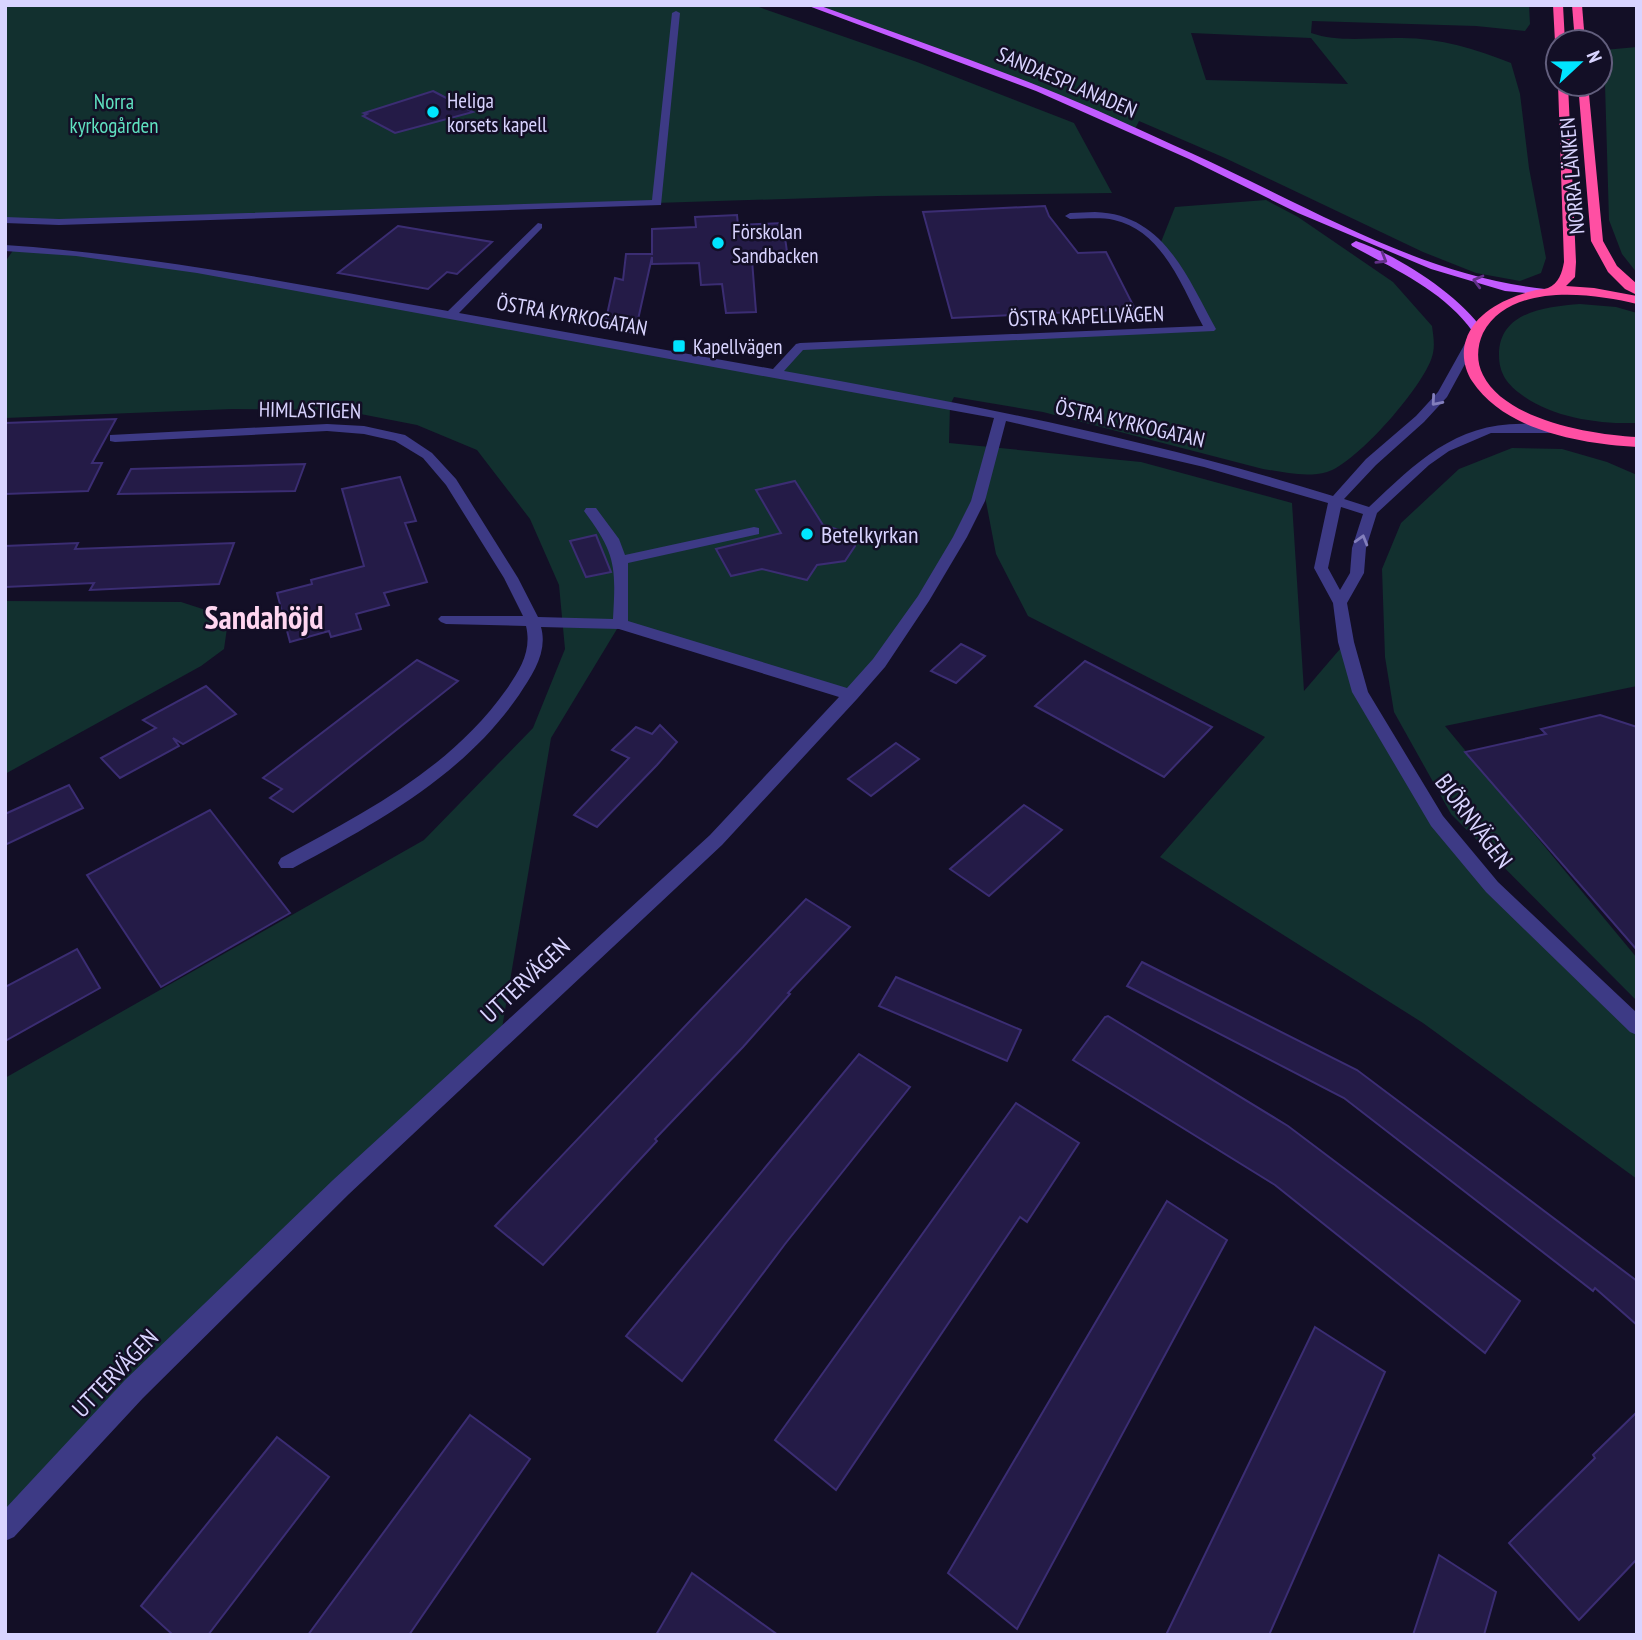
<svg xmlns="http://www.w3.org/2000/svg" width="1642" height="1640" font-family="'PT Sans Narrow',sans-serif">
  <rect width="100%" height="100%" fill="#130f26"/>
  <g fill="#12302f" fill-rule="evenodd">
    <polygon points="5,5 753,5 917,62 1074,123 1112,193 878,196 59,222 5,220"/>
    <path d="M 810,5 L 1529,5 L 1530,24 L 1525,31 L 1476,26 L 1312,21 L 1311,33 C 1340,43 1371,37 1402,38 C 1440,38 1476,49 1511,63 L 1520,94 L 1529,168 L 1546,258 L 1541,273 L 1520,281 L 1476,273 L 1423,252 L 1225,158 L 1139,121 L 1134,131 L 1039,89 ZM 1191,33 L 1311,38 L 1348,84 L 1206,80 Z"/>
    <polygon points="1637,47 1637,273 1622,254 1609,220 1604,50"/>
    <path d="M 1266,200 L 1298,217 L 1393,282 L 1432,326 C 1433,334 1435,344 1433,353 C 1428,382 1356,464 1327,472 C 1306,478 1284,472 1263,469 L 1043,412 L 954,397 L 950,405 L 949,443 L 1141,462 L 1292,503 L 1304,691 L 1346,642 L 1360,692 L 1437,821 L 1637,1026 L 1637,1179 L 1423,1023 L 1160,857 L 1265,737 L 1028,616 L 996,554 L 983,486 L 924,598 L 851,695 L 620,624 L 551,738 L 500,1040 L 5,1528 L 5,1078 L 424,840 L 533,728 L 565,649 L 559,585 L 530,519 L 477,450 L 417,425 L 340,410 L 232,409 L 5,418 L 5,262 L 14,249 L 138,261 L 776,373 L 800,347 L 1209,330 L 1161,242 L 1175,207 Z"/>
    <path d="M 1580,304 L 1616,307 L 1637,313 L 1637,423 C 1599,424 1554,418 1522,395 C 1508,385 1499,374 1499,355 C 1499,311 1546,307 1580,304 Z"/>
    <polygon points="1512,448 1562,449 1607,462 1637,475 1637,686 1445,726 1637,958 1637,1001 1451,814 1394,712 1385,657 1382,569 1401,523 1459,469"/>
    <polygon points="5,601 181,602 215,613 227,628 224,649 201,666 5,774"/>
  </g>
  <g fill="#241b47" stroke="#3b2d73" stroke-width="2">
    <polygon points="433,91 473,112 395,133 363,116 367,114 364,113"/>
    <polygon points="1045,206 1049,216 1078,253 1106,252 1135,309 952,318 923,212"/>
    <polygon points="737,215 738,225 783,223 788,259 752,260 756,312 726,313 722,284 701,285 699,263 652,264 652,257 635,333 618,330 619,324 605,324 615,278 623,280 626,254 652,254 652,229 696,227 695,217"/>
    <polygon points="398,226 492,242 457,274 447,272 428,289 338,273"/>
    <polygon points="116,419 92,463 102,463 88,491 5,494 5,423"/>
    <polygon points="305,464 295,491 118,494 131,469"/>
    <polygon points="400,477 416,521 405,523 427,582 384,593 389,605 356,614 361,629 331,637 329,631 290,642 277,593 312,584 311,580 364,566 342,489"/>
    <polygon points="795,481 823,525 843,531 855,546 845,561 817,565 807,580 762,569 731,576 716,549 781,533 756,490"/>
    <polygon points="596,535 611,572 586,577 570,541"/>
    <polygon points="78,543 75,549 234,543 219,584 90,590 94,583 5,587 5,546"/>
    <polygon points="961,644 985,656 956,683 931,671"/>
    <polygon points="417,660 458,681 293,812 270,798 282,789 263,778"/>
    <polygon points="1085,661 1212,727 1164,777 1035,706"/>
    <polygon points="206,686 236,714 183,744 173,738 179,746 120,778 101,758 156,728 143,720"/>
    <polygon points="1600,715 1637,727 1637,950 1465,752 1546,734 1541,729"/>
    <polygon points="660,725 677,742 657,765 597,827 574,815 629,758 612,750 636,727 652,734"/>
    <polygon points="896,743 919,759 871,796 848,779"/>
    <polygon points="69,785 83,808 5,845 5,814"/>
    <polygon points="1024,805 1062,830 989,896 950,869"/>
    <polygon points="210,810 290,913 161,987 87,875"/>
    <polygon points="806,899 850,927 788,993 790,994 743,1047 655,1139 657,1141 543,1265 495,1226"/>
    <polygon points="77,949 100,988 5,1041 5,987"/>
    <polygon points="1142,962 1357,1070 1637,1281 1637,1325 1595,1288 1593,1291 1344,1098 1127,986"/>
    <polygon points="896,977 1021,1030 1007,1061 879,1006"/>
    <polygon points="1108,1016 1288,1126 1520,1301 1485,1353 1275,1185 1073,1060 1105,1017"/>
    <polygon points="859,1054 910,1087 785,1244 682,1381 626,1336"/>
    <polygon points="1016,1103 1079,1143 1027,1222 1020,1217 836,1490 775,1440"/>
    <polygon points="1167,1201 1227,1240 1017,1629 948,1573"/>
    <polygon points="1315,1327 1385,1372 1269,1635 1166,1635"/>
    <polygon points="1637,1412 1637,1559 1579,1620 1509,1543 1595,1458 1593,1455"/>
    <polygon points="470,1415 530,1459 409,1635 308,1635"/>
    <polygon points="277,1437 329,1477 208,1635 173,1635 141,1606"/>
    <polygon points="1439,1555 1496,1592 1484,1635 1413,1635"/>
    <polygon points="692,1573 778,1635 656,1635"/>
  </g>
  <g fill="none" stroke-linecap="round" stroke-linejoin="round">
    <g fill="#3d3a85" fill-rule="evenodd">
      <polygon points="676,11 680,13 661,205 59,225 5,223 5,217 59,219 652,200 672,13"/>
      <path d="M 1095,212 C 1164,214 1187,277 1216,329 L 1214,331 L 803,350 L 784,371 C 969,404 1153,440 1333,496 L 1366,459 L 1416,416 L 1438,392 L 1467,340 L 1475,340 L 1477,342 L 1447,397 L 1424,422 L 1376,465 L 1344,499 L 1369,507 C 1419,460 1458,420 1532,424 C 1542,424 1556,423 1563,429 L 1557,433 L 1491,433 L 1449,451 L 1429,465 L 1377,513 L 1366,548 L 1364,573 L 1347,603 L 1354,642 L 1368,692 L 1443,816 L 1498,882 L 1637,1013 L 1637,1035 L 1630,1032 L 1486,892 L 1431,826 L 1352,692 L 1338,642 L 1333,603 L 1314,568 L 1328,503 L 1204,467 L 1006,421 L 985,501 L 967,537 L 929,601 L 885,667 L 857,699 L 722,845 L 349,1194 L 143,1398 L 14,1537 L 5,1541 L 5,1509 L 125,1380 L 333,1180 L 710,835 L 839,697 L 619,629 L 541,627 C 548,652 533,674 519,695 C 463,776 378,822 293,868 L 281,868 L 278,863 L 281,858 C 364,813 450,769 506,690 C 520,670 532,651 526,626 L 446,624 L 441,622 L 438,619 L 441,616 L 523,616 L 504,578 L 446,485 L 423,458 L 395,441 L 364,434 L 327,431 L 115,442 L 110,441 L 110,435 L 327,424 L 364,426 L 405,435 L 432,453 L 456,479 L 518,578 L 538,617 L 613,619 C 616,566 616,554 584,511 L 586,508 L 596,508 L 619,539 L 625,555 L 754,527 L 759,528 L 759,534 L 628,563 L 628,621 L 847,688 L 873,659 L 918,596 L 953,537 L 971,501 L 994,418 L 197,273 L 76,256 L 5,251 L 5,245 C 154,255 301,285 448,311 L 538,223 L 542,224 L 542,228 L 459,313 L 773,369 L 796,344 L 800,343 L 1203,326 C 1182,287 1163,231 1114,220 C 1100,217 1084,219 1070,219 L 1065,216 L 1070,213 ZM 1341,507 L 1363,514 L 1352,548 L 1350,573 L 1340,590 L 1328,568 Z"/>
    </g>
    <g fill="#c25bff" fill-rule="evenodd">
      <path d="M 806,5 L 818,5 C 892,32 968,58 1041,87 C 1092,107 1142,131 1191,153 C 1304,204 1420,276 1545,289 L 1551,292 L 1545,295 L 1505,291 L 1431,269 L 1298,213 L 1189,159 L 1036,91 Z"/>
      <path d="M 1356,241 C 1397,255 1458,294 1483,330 L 1481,332 L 1473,332 C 1444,291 1396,270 1352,246 L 1351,244 Z"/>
    </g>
    <g fill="#ff4fa3" fill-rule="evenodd">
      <polygon points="1553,5 1563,5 1565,42 1558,42 1558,44 1555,42"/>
      <polygon points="1572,5 1582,5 1585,42 1575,42"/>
      <path d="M 1558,84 L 1568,84 L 1576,262 L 1575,277 L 1566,286 L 1594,288 L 1637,296 L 1637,304 C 1592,293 1510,282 1483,333 C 1477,346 1476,362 1483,375 C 1505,420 1592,435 1637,437 L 1637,447 C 1581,444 1505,431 1472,381 C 1465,370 1461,354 1466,340 C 1475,312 1506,298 1532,291 C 1537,289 1543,290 1548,288 C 1559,283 1562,273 1564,262 Z"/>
      <polygon points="1578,84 1588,84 1603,241 1617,266 1637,284 1637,295 1625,289 1608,272 1591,241"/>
    </g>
  </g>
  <defs><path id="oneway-chevron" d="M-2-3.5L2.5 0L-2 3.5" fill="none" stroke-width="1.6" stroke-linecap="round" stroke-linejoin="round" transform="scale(1.75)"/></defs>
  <g stroke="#623188">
    <use href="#oneway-chevron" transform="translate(1382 259) rotate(31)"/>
    <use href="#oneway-chevron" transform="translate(1478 281) rotate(-165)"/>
  </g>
  <g stroke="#837fbc">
    <use href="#oneway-chevron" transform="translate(1436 401) rotate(131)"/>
    <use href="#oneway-chevron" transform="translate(1362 540) rotate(-74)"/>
  </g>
  <g fill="#00e5ff" stroke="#130f26" stroke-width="2.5">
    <circle cx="433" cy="112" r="7"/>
    <circle cx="718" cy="243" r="7"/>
    <rect x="672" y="339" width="14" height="14" rx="3.5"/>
    <circle cx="807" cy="534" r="7"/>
  </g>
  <g text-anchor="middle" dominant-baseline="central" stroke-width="5" stroke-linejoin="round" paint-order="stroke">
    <g font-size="21" fill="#d9d4ff" stroke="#130f26">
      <text transform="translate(1067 82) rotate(23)">SANDAESPLANADEN</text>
      <text transform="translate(1572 176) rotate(-95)">NORRA LÄNKEN</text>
      <text transform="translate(572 315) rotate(10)">ÖSTRA KYRKOGATAN</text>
      <text transform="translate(1086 316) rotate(-2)">ÖSTRA KAPELLVÄGEN</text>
      <text transform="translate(310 410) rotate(1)">HIMLASTIGEN</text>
      <text transform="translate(1130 423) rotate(13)">ÖSTRA KYRKOGATAN</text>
    </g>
    <g font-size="21" fill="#d9d4ff" stroke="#130f26" text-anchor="start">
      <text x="447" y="100">Heliga<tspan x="447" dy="24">korsets kapell</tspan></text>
      <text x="732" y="231">Förskolan<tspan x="732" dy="24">Sandbacken</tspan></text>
      <text x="693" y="346">Kapellvägen</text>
    </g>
    <g font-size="21" fill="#5fe0c0" stroke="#130f26">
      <text x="114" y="101">Norra<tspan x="114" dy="24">kyrkogården</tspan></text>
    </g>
    <g font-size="24" fill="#d9d4ff" stroke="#130f26" text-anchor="start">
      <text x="821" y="534">Betelkyrkan</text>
    </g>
    <g font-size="24" fill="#d9d4ff" stroke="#130f26">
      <text transform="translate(1474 821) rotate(53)">BJÖRNVÄGEN</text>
      <text transform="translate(525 980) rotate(-43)">UTTERVÄGEN</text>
      <text transform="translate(115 1373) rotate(-46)">UTTERVÄGEN</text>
    </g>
    <g font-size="32" font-weight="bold" fill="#ffd6f0" stroke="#130f26">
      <text x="264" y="617">Sandahöjd</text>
    </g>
  </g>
  <rect width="1642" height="1640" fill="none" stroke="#d9d4ff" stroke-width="14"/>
  <g transform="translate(1579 63) rotate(68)"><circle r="33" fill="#130f26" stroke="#625e7d" stroke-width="2"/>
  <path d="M0-5L12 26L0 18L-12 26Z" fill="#00e5ff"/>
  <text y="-10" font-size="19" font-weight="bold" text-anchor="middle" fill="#d9d4ff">N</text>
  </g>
</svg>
